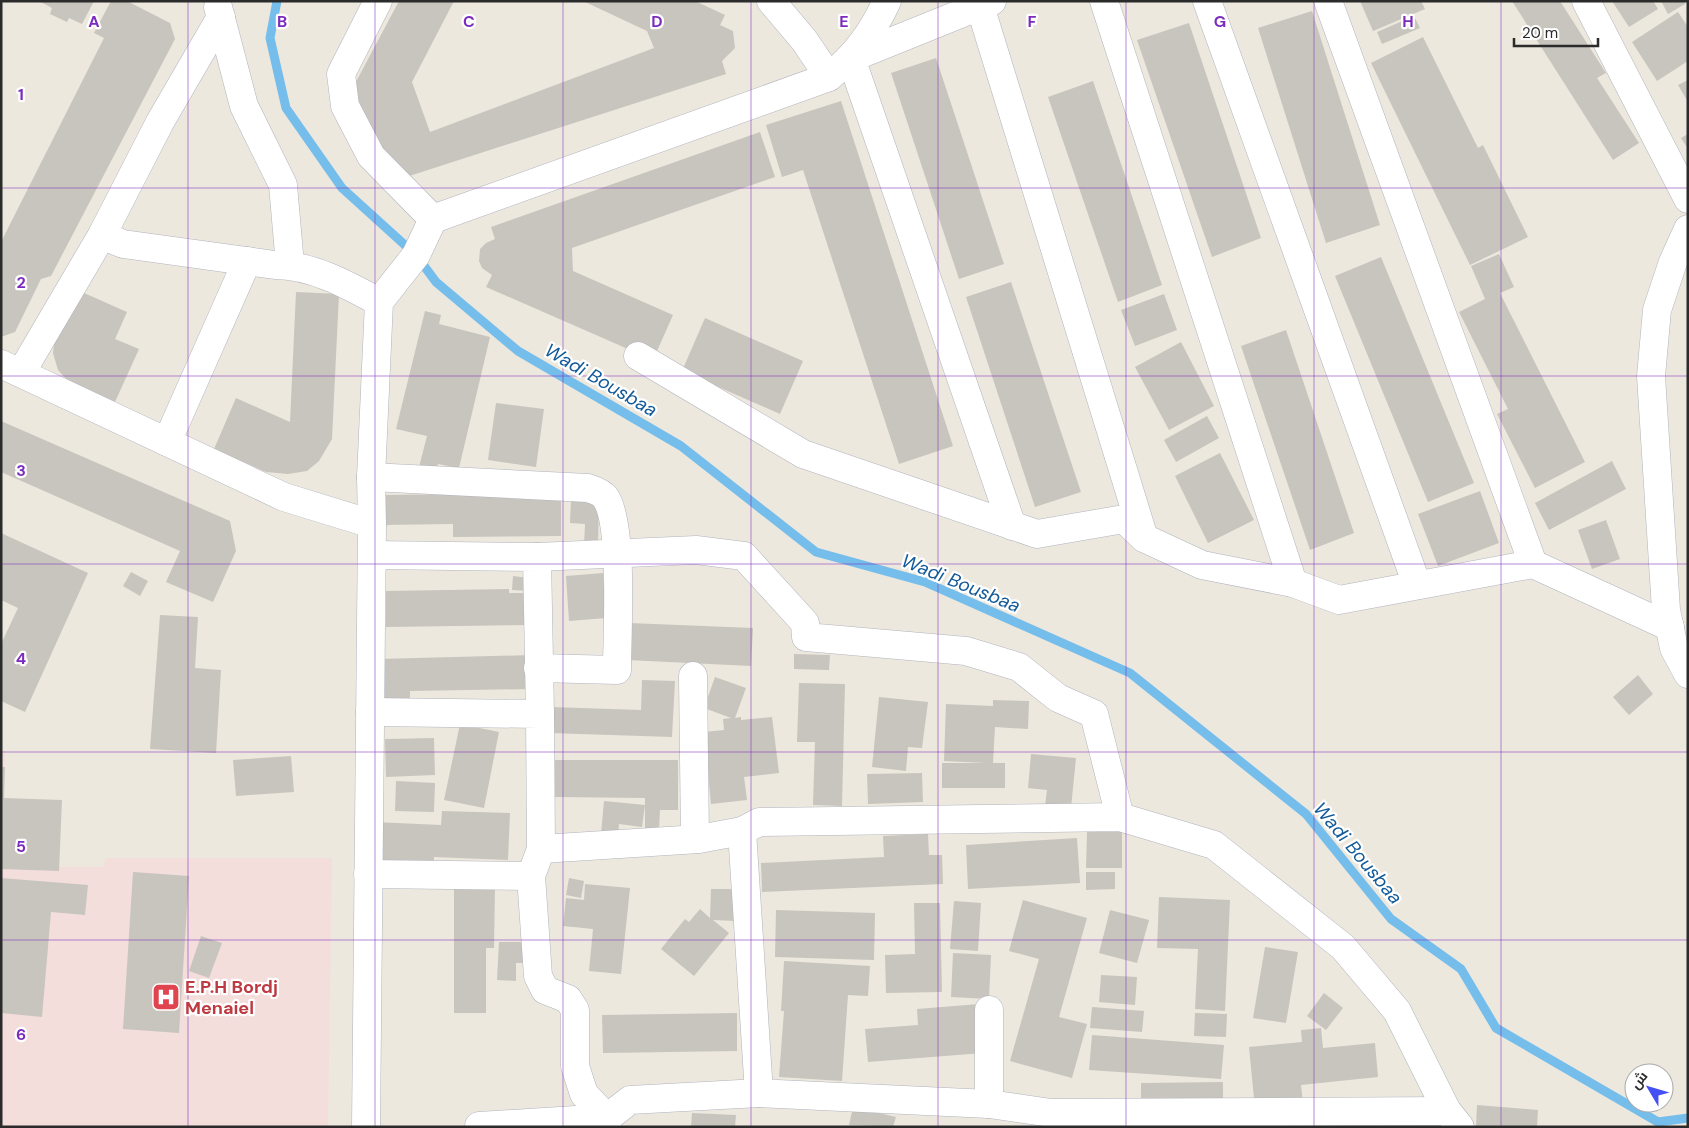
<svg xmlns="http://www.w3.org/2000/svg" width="1689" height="1128" font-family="'DM Sans',Cairo,sans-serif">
  <rect width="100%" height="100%" fill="#ede8de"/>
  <polygon fill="#f3dedc" points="1,751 5,751 4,799 55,867 103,867 106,858 332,858 328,1127 1,1127"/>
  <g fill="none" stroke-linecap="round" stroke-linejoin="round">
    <polyline stroke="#75bdeb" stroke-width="9" points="277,1 270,38 286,108 342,188 416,255 436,282 518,351 681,446 816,552 925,582 1130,673 1306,814 1391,919 1461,969 1496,1028 1658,1122 1688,1118"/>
  </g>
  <g fill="#c8c5be">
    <polygon points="39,1 94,1 82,24 69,18 67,22 50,14 52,8"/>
    <polygon points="111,1 127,1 170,23 175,39 51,276 41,279 15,332 1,337 1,242 104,38 94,33"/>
    <polygon points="399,1 454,1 412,82 430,132 654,48 647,31 583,1 695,1 725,15 720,25 733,31 735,48 722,61 726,74 400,179 350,93"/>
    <polygon points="1360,1 1421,1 1425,9 1373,31"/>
    <polygon points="1512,1 1560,1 1606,73 1597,78 1639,143 1613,160"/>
    <polygon points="1612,1 1653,1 1658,9 1629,27"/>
    <polygon points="1661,1 1684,1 1685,4 1668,14"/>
    <polygon points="1312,11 1380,225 1326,243 1258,28"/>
    <polygon points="1678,12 1688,27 1688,61 1657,81 1632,42"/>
    <polygon points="1414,16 1420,28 1382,44 1377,32"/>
    <polygon points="1189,23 1261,238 1212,257 1137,40"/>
    <polygon points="1423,37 1478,148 1483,145 1528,237 1470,265 1371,63"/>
    <polygon points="936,58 1004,264 959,279 891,73"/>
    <polygon points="1688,80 1688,102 1678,85"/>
    <polygon points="1093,81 1162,285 1118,302 1048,97"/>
    <polygon points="841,101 953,446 899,464 803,170 782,177 766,125"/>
    <polygon points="760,132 775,177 572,248 573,271 673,315 653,360 486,287 492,275 482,268 479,261 480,249 486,243 495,239 491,227"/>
    <polygon points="1688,134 1688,149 1681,138"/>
    <polygon points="1499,254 1514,287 1500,293 1585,462 1535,488 1497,414 1508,409 1459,312 1485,299 1471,266"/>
    <polygon points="1381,257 1474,483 1428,502 1335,276"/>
    <polygon points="1011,282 1081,492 1035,507 966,297"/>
    <polygon points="75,289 127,312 115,339 139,349 115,402 68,381 58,370 53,353 55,336"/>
    <polygon points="296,292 339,294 332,439 319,461 307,471 288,474 266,472 214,449 236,398 290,422"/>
    <polygon points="1164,294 1177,330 1135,346 1121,310"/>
    <polygon points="425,311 441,315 439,324 490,337 459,468 438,464 435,475 418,471 427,436 396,429"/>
    <polygon points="705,318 803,361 780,414 682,371"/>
    <polygon points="1286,330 1354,533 1310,550 1241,346"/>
    <polygon points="1181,342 1214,406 1169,430 1135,367"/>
    <polygon points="496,403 544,409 536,467 488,460"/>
    <polygon points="1207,416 1219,438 1176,462 1164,440"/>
    <polygon points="1,421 230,521 236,551 213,602 166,582 180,551 1,472"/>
    <polygon points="1220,453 1254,520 1208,543 1175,476"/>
    <polygon points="1612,461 1626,489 1549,530 1535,503"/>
    <polygon points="1480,491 1499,543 1438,566 1418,514"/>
    <polygon points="561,493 561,536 453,537 453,524 381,525 381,495"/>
    <polygon points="571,499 599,500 598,545 584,545 585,524 570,523"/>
    <polygon points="1606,520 1620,559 1592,569 1578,530"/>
    <polygon points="1,533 88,573 25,712 1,701 1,644 18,608 1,600"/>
    <polygon points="131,572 148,581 140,596 123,586"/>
    <polygon points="603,573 606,618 569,621 566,576"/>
    <polygon points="513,576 529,578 528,591 512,590"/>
    <polygon points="509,589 509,593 530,593 530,625 386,627 386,591"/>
    <polygon points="160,615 198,617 195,668 221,670 216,753 150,749"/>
    <polygon points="629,623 753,628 751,666 627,660"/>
    <polygon points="794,654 830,655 829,670 794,669"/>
    <polygon points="532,655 533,689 410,691 410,701 379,702 379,659"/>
    <polygon points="1638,675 1653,694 1629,715 1613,697"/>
    <polygon points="715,677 746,688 735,718 741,717 741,720 772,717 779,773 744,777 747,800 711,804 704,732 724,730 723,719 731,718 704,708"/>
    <polygon points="642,680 675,681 672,737 549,733 550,707 641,710"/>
    <polygon points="799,683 845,684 842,806 813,805 815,742 797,742"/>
    <polygon points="879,697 928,702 922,748 908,747 906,771 872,767"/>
    <polygon points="993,700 1029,701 1028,729 995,727 993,763 1005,763 1005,788 942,788 942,763 986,763 944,761 946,704 993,706"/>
    <polygon points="460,724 499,732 484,808 444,800"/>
    <polygon points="434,738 435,775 386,777 385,739"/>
    <polygon points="1031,754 1076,758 1071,808 1045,806 1047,790 1028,788"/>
    <polygon points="291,756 294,792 236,796 233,760"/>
    <polygon points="555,760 678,760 678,810 660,810 659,829 645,829 645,798 555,797"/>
    <polygon points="1,767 5,767 4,798 62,800 59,871 1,869"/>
    <polygon points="922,773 923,802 868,804 867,774"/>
    <polygon points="396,781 435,783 434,812 395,811"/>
    <polygon points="604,801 645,805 642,827 619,824 618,836 601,834"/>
    <polygon points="442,811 510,813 508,860 434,857 434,867 373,865 375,822 441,825"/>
    <polygon points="1087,832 1122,832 1122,868 1086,868"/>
    <polygon points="928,834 929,855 942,855 943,884 762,892 761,863 884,857 883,836"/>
    <polygon points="1077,838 1080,883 968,889 966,845"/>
    <polygon points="133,872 189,876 179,1033 123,1029"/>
    <polygon points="1086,872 1115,872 1115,889 1086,890"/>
    <polygon points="1,878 88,885 85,915 51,912 42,1017 1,1013"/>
    <polygon points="569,878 584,881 581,898 566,895"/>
    <polygon points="585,884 630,888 621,974 589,971 593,929 563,926 566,898 584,900"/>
    <polygon points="454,888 495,888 494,948 486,948 486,1013 454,1013"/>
    <polygon points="711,889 736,889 735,921 713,920 729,933 694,976 661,949 685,919 689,922 700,909 710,918"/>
    <polygon points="1159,897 1230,900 1225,1011 1195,1009 1198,949 1157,948"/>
    <polygon points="1023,900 1087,918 1059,1017 1087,1024 1072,1078 1010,1061 1039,959 1009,951"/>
    <polygon points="954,901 981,903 978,951 950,949"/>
    <polygon points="914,903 940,903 942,992 886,993 885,955 915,954"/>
    <polygon points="776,910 875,913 874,960 775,957"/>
    <polygon points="1110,910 1149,920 1137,963 1099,953"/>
    <polygon points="201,936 222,943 209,978 189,971"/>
    <polygon points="499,942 526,942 525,963 516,963 516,981 497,980"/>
    <polygon points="1265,947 1298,952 1286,1023 1253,1018"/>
    <polygon points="953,953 991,955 989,999 951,997"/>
    <polygon points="784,961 870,966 868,996 848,995 842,1081 779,1077 784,1011 781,1011"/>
    <polygon points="1101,975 1137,977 1135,1005 1099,1002"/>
    <polygon points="1324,993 1343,1008 1326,1030 1307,1016"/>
    <polygon points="979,1004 983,1053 868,1062 865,1029 918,1025 917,1009"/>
    <polygon points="1092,1007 1144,1011 1142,1032 1090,1028"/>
    <polygon points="737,1013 737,1051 603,1053 602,1015"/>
    <polygon points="1195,1013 1227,1014 1226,1037 1194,1036"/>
    <polygon points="1321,1028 1323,1048 1375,1043 1378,1077 1301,1085 1303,1104 1255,1109 1249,1047 1302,1042 1301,1030"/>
    <polygon points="1092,1035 1224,1045 1221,1079 1089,1070"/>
    <polygon points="1223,1082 1223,1105 1141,1106 1141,1083"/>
    <polygon points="1477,1105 1538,1110 1537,1127 1476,1127"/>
    <polygon points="853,1107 896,1117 893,1127 849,1125"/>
    <polygon points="692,1113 736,1115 735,1127 691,1127"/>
  </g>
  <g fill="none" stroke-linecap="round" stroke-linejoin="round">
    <defs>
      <g id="minor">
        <polyline points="378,1 341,74 345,106 371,156 433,219"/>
        <polyline points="771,1 804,40 829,77"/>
        <polyline points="992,1 851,58 1012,526"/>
        <polyline points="1104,1 1293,583"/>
        <polyline points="1207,1 1417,585"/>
        <polyline points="1328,1 1533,564"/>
        <polyline points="1586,1 1688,199"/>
        <polyline points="980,6 1144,538"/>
        <polyline points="218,7 244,106 283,185 290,265"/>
        <polyline points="1688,229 1673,262 1657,310 1651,376 1666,610 1674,648 1688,674"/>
        <path d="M 102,235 L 123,244 L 275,265 C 312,265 348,285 379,302"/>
        <polyline points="638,356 803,454 1037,534 1124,519 1144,538 1202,565 1293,583 1339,600 1533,564 1670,627"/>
        <polyline points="1,364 284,497 372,524 366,1127"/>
        <polyline points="21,373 102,235 160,122 221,17"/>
        <polyline points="167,442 247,261"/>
        <path d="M 371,477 L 588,488 C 594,490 602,493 605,497 C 624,523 617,634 617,670 L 538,668"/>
        <path d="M 372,524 L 371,477 L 379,302 L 416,255 L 433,219 L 829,77 C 856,55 872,33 887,1"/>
        <polyline points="372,555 537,557 540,714"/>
        <polyline points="537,557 696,550 744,556 805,623 806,637 966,651 1019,667 1058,698 1094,714 1120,817"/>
        <polyline points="693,676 695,839"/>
        <polyline points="370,712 540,714 541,849 531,876 538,976 545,990 568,999 575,1010 575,1066 584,1094 607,1118 479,1126"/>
        <polyline points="742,831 759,1093 989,1104 1051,1113 1447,1111"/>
        <polyline points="541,849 699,839 742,831 759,822 1120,817 1214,845 1343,947 1397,1011 1447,1111 1460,1127"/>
        <polyline points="368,874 531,876"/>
        <polyline points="989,1010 989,1104"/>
        <polyline points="607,1127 607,1118 630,1100 759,1093"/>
      </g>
    </defs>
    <use href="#minor" stroke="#b1b3be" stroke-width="29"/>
    <use href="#minor" stroke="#fff" stroke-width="28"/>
  </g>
  <path fill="none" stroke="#7b2cbf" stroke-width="1" stroke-opacity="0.55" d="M 188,1 L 188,1127M 375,1 L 375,1127M 563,1 L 563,1127M 751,1 L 751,1127M 938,1 L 938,1127M 1126,1 L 1126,1127M 1314,1 L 1314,1127M 1501,1 L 1501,1127M 1,188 L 1688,188M 1,376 L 1688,376M 1,564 L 1688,564M 1,752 L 1688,752M 1,940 L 1688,940"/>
  <defs>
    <symbol id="hospital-square" viewBox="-11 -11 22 22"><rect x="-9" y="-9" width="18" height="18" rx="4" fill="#e0444e" stroke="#fff"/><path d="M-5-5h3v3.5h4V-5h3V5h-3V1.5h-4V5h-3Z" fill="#fff"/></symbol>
  </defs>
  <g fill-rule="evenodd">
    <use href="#hospital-square" x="150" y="981" width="32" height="32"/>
  </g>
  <g text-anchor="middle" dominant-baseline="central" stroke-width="4.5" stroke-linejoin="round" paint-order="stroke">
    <g font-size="18" font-weight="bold" fill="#be3a42" stroke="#fff" text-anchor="start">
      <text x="185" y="987">E.P.H Bordj<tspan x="185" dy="21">Menaiel</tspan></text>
    </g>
    <g font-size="19" font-style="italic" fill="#125a99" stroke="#fff">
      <text transform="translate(601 380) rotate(30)">Wadi Bousbaa</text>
      <text transform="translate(961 583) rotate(22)">Wadi Bousbaa</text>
      <text transform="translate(1358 853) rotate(50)">Wadi Bousbaa</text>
    </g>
  </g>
  <g font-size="16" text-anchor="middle" font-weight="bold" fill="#7b2cbf" stroke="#fff" stroke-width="4.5" stroke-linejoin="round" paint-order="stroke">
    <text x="94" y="27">A</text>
    <text x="282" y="27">B</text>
    <text x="469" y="27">C</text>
    <text x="657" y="27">D</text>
    <text x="844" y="27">E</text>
    <text x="1032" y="27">F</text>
    <text x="1220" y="27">G</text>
    <text x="1408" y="27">H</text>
    <text x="21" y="100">1</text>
    <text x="21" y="288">2</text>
    <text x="21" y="476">3</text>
    <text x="21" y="664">4</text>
    <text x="21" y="852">5</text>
    <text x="21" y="1040">6</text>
  </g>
  <rect width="1689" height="1128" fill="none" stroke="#2b2b2b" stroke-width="5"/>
  <g transform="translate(1649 1088) rotate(308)"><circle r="24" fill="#ffffff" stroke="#aaaaaa"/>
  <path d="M0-4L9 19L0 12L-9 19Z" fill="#444ff4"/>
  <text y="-8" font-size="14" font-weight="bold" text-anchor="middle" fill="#2b2b2b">ش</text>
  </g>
  <path d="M1514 38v8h84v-8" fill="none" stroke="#2b2b2b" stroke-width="2.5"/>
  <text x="1522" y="38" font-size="15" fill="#2b2b2b" stroke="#ffffff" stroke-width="4" paint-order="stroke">20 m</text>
</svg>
